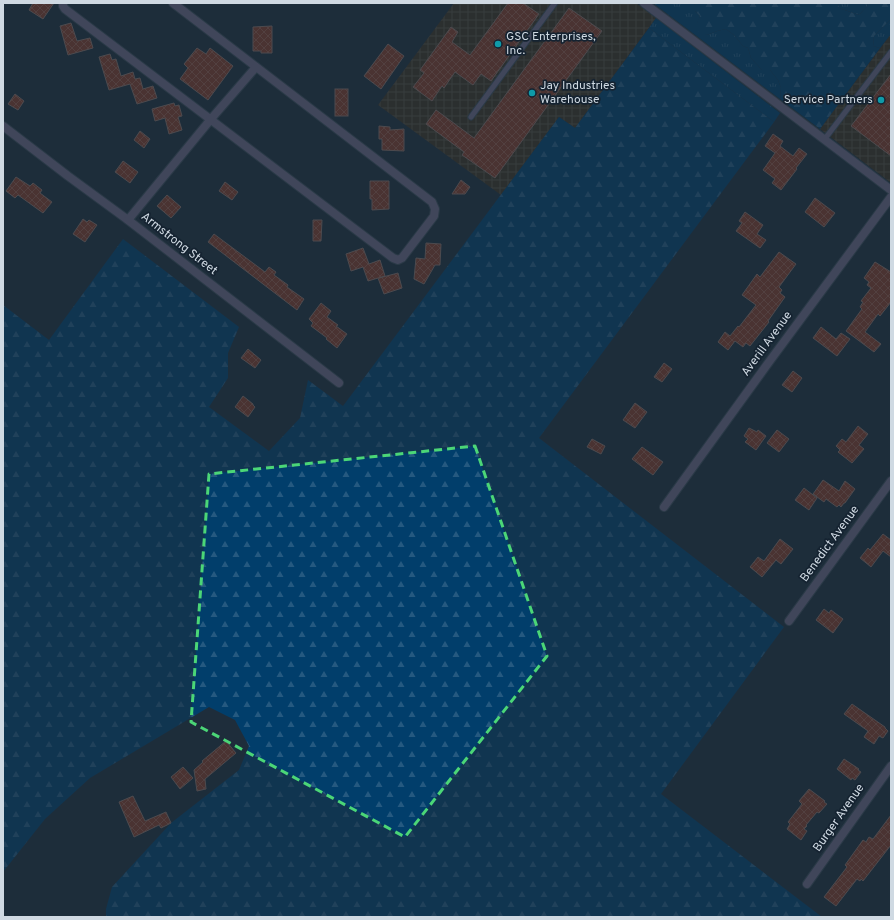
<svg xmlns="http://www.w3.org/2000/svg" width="894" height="920" font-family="Overpass,sans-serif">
  <defs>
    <pattern id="industrial-grid" width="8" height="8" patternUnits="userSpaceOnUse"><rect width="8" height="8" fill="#3c3122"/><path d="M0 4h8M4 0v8" fill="none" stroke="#574e42"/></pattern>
    <pattern id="grass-tufts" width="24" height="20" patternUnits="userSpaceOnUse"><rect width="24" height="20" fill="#013e6b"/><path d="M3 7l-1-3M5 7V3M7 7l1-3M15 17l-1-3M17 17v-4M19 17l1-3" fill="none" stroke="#255980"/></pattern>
    <pattern id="forest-firs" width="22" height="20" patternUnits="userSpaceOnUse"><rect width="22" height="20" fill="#013e6b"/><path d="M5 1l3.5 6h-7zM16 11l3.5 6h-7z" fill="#255980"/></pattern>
    <pattern id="building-cross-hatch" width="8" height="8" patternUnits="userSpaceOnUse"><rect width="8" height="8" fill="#813b28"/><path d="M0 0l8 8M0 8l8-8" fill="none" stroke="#925747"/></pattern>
  </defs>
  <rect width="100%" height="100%" fill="#1e2d3b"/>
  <g fill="url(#industrial-grid)">
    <polygon points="454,3 636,3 656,18 575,128 559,117 501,195 378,105"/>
    <polygon points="891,34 891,183 820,129"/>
  </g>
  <g fill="url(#grass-tufts)">
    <polygon points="653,3 693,3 695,5 695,11 700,16 697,24 697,29 707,35 717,31 726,29 734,35 743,46 748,48 751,58 762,70 770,70 778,80 781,88 780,99"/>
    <polygon points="838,3 870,3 859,15 839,8"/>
    <polygon points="656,18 780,113 774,122 649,28"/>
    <polygon points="891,19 891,34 880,48 873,46 874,36"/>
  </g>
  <g fill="url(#forest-firs)">
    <path d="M 693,3 L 838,3 L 839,8 L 859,15 L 870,3 L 891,3 L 891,19 L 874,36 L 873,46 L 880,48 L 820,129 L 780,99 L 781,88 L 778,80 L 770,70 L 762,70 L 751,58 L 748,48 L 743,46 L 734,35 L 726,29 L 717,31 L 707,35 C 693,31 695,27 700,16 L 695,11 L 695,5 Z"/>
    <polygon points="649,28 774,122 539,438 784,627 661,794 822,917 106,917 106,909 112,887 171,823 239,770 249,746 235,720 209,707 90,778 45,819 3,872 3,305 49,340 123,239 239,327 228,353 228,378 209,407 269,451 300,418 308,380 343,406 559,117 575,128"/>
  </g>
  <g fill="url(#building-cross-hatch)" stroke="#866d67">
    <polygon points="33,3 54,3 43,19 29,10"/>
    <polygon points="508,3 523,3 539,14 491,81 481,74 473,85 455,72 444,88 442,86 432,101 413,87 424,73 420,70 451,27 458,32 452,42 470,55"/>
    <polygon points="569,8 602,31 495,178 462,155 464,152 426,124 436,110 474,138"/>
    <polygon points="71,23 77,41 90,38 93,48 68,55 60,26"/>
    <polygon points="272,26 272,53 261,53 261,51 253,51 253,27"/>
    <polygon points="388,44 404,56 381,89 364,76"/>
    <polygon points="197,48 206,54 210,48 233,66 208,100 180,79 188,68 184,64"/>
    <polygon points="110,54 112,60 116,59 121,76 133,72 135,79 140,78 143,89 153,86 157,98 137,104 130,84 109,90 99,57"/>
    <polygon points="891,74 891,156 851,126"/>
    <rect x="335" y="89" width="13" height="27"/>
    <polygon points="15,94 24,101 18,110 8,104"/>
    <polygon points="174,103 175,106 179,105 182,116 178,117 182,130 169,134 165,118 155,121 152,109"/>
    <polygon points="379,126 390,127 390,130 404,129 404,151 382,150 382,139 379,139"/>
    <polygon points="140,131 150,139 144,148 134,140"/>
    <polygon points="773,134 783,141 780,146 793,156 799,148 807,154 796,168 797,169 781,190 772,183 775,179 763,170 775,153 765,146"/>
    <polygon points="123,161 138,172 130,183 115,172"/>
    <polygon points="16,177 30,186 33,183 42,190 40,193 52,202 43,213 18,195 15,198 6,191"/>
    <polygon points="461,180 470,187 465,194 452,194"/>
    <polygon points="370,181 389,181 389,209 372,210 372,199 370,199"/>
    <polygon points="225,182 238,192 232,200 219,191"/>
    <polygon points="167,195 181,207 171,218 157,206"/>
    <polygon points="815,198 835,213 824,227 805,212"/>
    <polygon points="745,212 763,225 757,234 766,240 760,248 736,231 742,223 739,221"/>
    <polygon points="83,219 87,222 89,220 97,225 85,242 73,234"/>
    <polygon points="313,220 322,220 321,241 313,241"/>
    <polygon points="214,234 265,272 269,267 276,272 274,275 288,285 287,287 304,299 297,310 208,242"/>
    <polygon points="426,243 441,244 440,265 435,265 424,284 414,279 416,258 425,259"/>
    <polygon points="363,248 369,264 380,260 385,276 379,278 398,273 402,288 384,294 378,278 368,281 363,267 351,271 346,254"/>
    <polygon points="779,252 796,264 779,287 782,290 780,293 785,297 768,321 769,322 750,346 746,343 743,347 735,341 728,350 718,342 725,332 730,336 738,326 739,327 756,305 742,295 757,274 760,277"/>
    <polygon points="875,262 891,272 891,302 880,316 878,314 865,332 881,344 874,352 846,331 862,309 860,307 863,302 861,301 871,288 867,285 869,282 864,278"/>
    <polygon points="321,303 331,311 327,317 338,325 336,326 347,334 337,348 326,339 327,338 311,326 313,323 309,319"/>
    <polygon points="821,327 836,339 841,333 850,339 837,356 813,338"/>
    <polygon points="248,349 261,360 255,368 241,358"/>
    <polygon points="664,363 672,369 662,382 654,377"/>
    <polygon points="793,371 802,378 792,392 782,385"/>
    <polygon points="243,396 253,404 253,405 255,407 248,417 235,407"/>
    <polygon points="635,403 647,412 635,428 623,420"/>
    <polygon points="858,426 868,434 859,445 864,449 852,463 838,452 840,450 836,446 842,439 846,442"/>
    <polygon points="749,428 757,432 758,430 766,436 756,450 745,442 748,439 744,436"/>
    <polygon points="777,430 789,439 779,452 767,443"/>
    <polygon points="592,439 605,446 601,454 587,447"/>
    <polygon points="642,447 663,462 653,475 632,459"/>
    <polygon points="823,480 839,491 845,481 855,489 845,503 844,503 841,507 839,505 837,507 826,499 824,502 813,494"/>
    <polygon points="804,488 817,498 809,510 795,500"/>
    <polygon points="883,534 891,540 891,557 883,551 871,567 860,558 868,548 870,550"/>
    <polygon points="780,539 793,549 781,564 776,560 762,577 750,567 758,557 764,561"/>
    <polygon points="824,609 829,613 831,610 843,619 833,633 816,620"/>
    <polygon points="852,704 885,727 885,728 888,731 883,738 879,736 874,744 864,737 868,731 844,714"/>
    <polygon points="226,741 236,753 205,779 206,789 197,791 194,770 203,762 202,761"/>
    <polygon points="844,759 859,769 858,770 861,772 855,780 852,778 851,780 837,769"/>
    <polygon points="183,767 193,778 180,789 171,777"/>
    <polygon points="809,789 825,801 824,802 827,804 819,813 817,812 806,825 807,826 804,829 807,831 801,840 787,829 790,824 788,822 802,804 799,801"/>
    <polygon points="133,796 145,821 166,812 171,823 161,828 159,825 134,837 119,802"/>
    <polygon points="891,815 891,845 863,881 861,879 860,881 857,879 836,906 824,897 847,867 845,865 863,840 866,842 869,837 873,839"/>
  </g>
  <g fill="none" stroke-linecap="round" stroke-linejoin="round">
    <defs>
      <g id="service">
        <polyline points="471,117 555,3"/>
        <polyline points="824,140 891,52"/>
      </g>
      <g id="minor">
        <polyline points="63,3 63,6 65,9 393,258 398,260 402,258 434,216 435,209 432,202 173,3"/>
        <polyline points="3,126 68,176 128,220 339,383"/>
        <polyline points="128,220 211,119 256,67"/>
        <polyline points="664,507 769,362 891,197"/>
        <polyline points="789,621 891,481"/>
        <polyline points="807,884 891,766"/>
      </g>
      <polyline id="tertiary" points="644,3 891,190"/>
    </defs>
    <use href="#service" stroke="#3a4956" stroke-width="7"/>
    <use href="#minor" stroke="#3a4956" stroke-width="10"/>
    <use href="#tertiary" stroke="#3a4956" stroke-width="10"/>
    <use href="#service" stroke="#6b6481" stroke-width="5"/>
    <use href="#minor" stroke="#6b6481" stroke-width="8"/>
    <use href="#tertiary" stroke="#6b6481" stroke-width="8"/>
  </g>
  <path d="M0 0H894V920H0ZM 475,446 L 547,656 L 405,837 L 191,722 L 209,474 Z" fill="#1e2d3b" fill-opacity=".55" fill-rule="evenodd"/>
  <path fill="none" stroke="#4bd677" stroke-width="3" stroke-dasharray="8 5" stroke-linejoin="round" d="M 475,446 L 547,656 L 405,837 L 191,722 L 209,474 Z"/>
  <g fill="#0f9aa8" stroke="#152331" stroke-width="1.5">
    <circle cx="498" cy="44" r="4"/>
    <circle cx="532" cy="93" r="4"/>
    <circle cx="881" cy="100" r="4"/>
  </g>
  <g text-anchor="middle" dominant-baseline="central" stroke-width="3.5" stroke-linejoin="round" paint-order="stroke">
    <g font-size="12" fill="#cfd9e2" stroke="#152331" text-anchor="start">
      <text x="506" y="37">GSC Enterprises,<tspan x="506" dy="14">Inc.</tspan></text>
      <text x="540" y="86">Jay Industries<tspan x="540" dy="14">Warehouse</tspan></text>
      <text x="873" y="100" text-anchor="end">Service Partners</text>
    </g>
    <g font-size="12" fill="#cfd9e2" stroke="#152331">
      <text transform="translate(179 244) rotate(38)">Armstrong Street</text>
      <text transform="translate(767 344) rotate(-54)">Averill Avenue</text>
      <text transform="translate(830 544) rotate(-54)">Benedict Avenue</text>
      <text transform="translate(839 818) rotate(-55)">Burger Avenue</text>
    </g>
  </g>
  <rect width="894" height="920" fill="none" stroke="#cfd9e2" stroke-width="8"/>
</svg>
